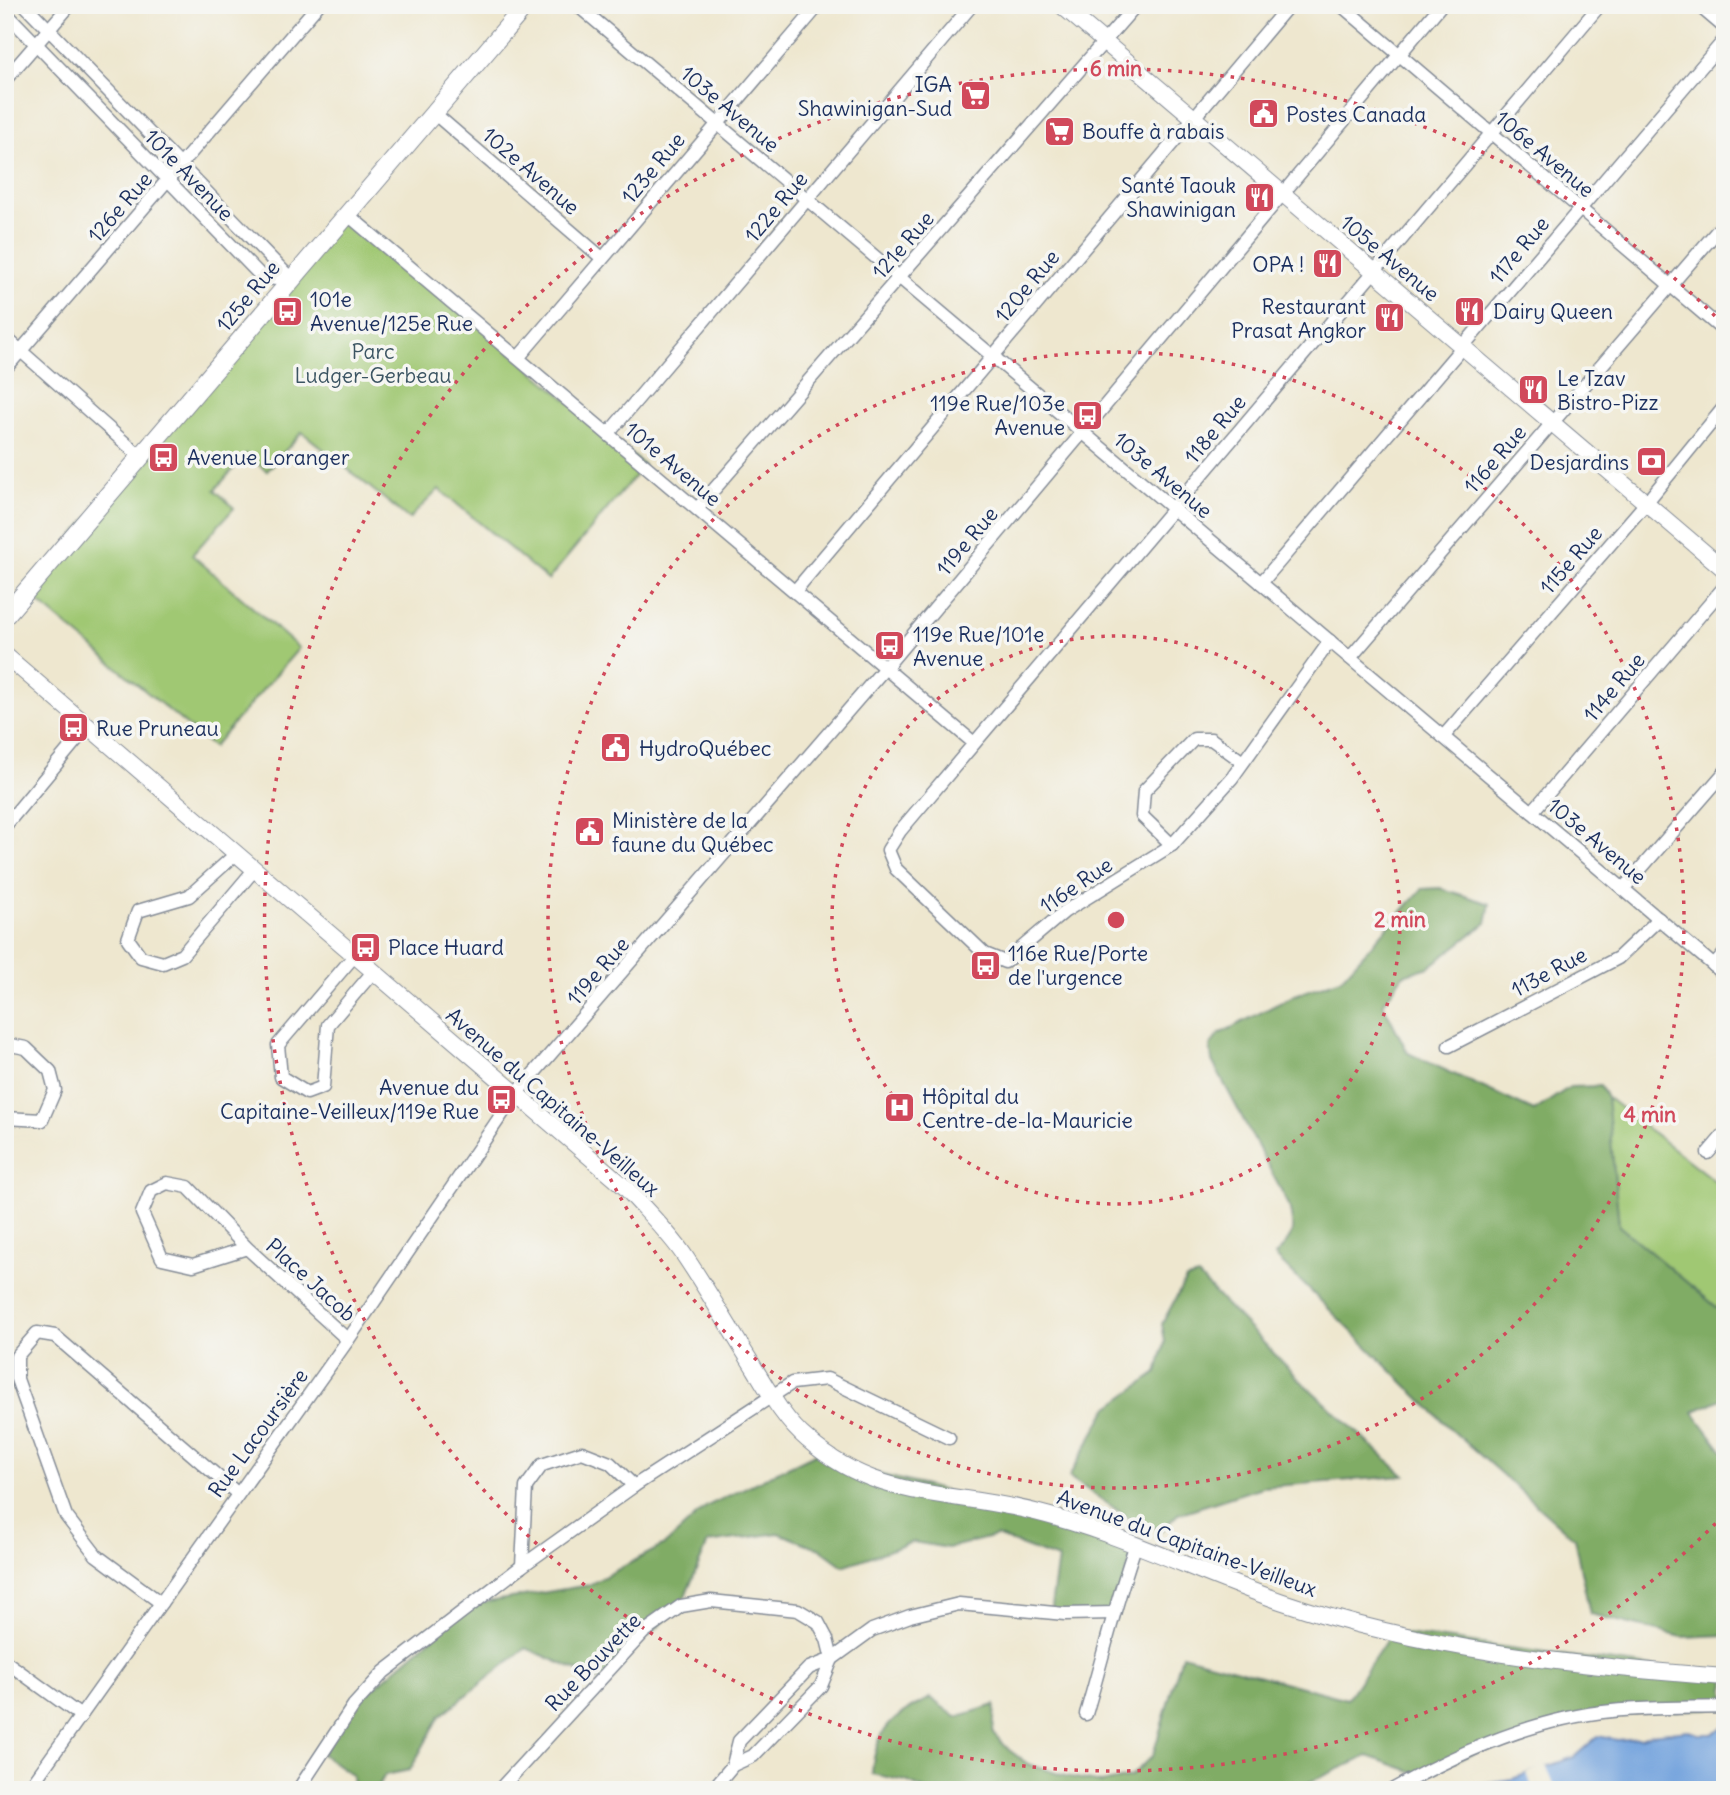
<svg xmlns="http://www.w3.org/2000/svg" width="1730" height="1795" viewBox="0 0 1730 1795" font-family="Delius,sans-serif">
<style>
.green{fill:#a0c873;stroke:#5e7c68;stroke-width:2}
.forest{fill:#80ac65;stroke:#4e6e62;stroke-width:2}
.water{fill:#73a3dd;stroke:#47699e;stroke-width:2}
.pier{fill:#eee7cf}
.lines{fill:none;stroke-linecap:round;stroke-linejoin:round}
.minor-casing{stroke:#848b96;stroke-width:15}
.tertiary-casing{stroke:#848b96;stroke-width:18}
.secondary-casing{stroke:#848b96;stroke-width:20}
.minor{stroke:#fff;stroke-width:12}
.tertiary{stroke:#fff;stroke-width:16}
.secondary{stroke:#fff;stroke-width:18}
.ring{fill:none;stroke:#d1495b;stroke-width:3.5;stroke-dasharray:3.5 7}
.labels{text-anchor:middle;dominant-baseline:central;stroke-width:7;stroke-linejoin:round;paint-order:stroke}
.poi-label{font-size:21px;fill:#1b2f5e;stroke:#f6f6f2;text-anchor:start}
.street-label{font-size:21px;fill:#1b2f5e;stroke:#f6f6f2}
.park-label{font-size:21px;fill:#3c5563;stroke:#f6f6f2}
.centre{fill:#d1495b;stroke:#f6f6f2;stroke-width:3.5}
.ring-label{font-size:21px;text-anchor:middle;font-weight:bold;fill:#d1495b;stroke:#f6f6f2;stroke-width:7;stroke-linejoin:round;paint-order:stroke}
</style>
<rect width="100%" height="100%" fill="#f6f6f2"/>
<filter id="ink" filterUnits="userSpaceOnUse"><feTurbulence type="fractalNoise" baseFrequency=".0143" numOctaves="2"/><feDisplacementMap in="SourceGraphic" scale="14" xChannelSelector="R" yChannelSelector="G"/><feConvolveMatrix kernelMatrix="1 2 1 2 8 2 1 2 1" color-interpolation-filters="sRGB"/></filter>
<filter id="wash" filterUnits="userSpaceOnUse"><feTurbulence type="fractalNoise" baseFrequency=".00686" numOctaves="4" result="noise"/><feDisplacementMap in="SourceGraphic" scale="28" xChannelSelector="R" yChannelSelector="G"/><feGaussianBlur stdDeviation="1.57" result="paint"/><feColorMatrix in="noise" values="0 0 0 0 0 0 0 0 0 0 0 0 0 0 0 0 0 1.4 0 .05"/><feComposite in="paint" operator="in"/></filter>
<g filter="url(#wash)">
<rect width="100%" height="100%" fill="#eee7cf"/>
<g class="green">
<polygon points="347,214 644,465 548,580 439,489 409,519 302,432 267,471 246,454 215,490 234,508 192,555 299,648 213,747 26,592"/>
<polygon points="1607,1097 1725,1189 1725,1308 1720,1310 1619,1226"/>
</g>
<g class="forest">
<path d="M1440,888L1490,904L1486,923L1429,967L1403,975L1383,1004L1408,1053L1534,1111L1570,1087L1600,1086L1607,1097L1619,1226L1720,1310L1725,1308V1397L1693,1412L1725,1454V1635L1682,1637L1590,1614L1574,1538L1454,1432L1275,1256C1294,1235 1295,1234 1289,1205L1212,1061L1210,1046L1219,1034L1295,995L1341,979L1422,889Z"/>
<polygon points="1198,1276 1301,1381 1405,1476 1262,1487 1178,1514 1162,1530 1133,1521 1069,1477 1108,1408 1157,1373 1165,1342 1162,1324 1186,1279"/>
<polygon points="821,1451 842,1465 997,1504 1136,1544 1114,1613 1050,1613 1058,1559 996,1536 948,1548 913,1542 843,1566 820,1549 779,1533 708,1543 681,1606 599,1680 526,1648 440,1716 410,1770 385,1775 376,1790 353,1790 352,1775 322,1754 354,1705 470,1605 589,1585 666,1544 707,1506"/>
<path d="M1392,1632L1725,1677V1707L1568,1718L1419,1774L1368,1756L1292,1790H926L906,1781L872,1774C875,1728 893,1717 930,1698L956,1717L995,1705L993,1733L1009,1750L1028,1764L1065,1776L1102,1783L1130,1777L1153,1755L1182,1655L1347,1699Z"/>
</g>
<polygon class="water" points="1722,1727 1725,1727 1725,1790 1441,1790 1512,1779 1574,1757 1598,1736 1617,1740 1641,1738 1651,1734 1688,1730 1698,1734 1713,1734"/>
<polygon class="pier" points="1546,1765 1556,1790 1517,1790 1532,1787 1527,1773"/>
</g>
<g filter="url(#ink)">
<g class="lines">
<defs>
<g id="minor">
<polyline points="25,5 292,280"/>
<polyline points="577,5 1725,975"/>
<polyline points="1341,5 1725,332"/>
<polyline points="1698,5 1725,28"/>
<polyline points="5,12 263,278 292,280"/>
<polyline points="5,80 70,5"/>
<polyline points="434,113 602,258"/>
<polyline points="347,214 974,743"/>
<polyline points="5,337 141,457"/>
<polyline points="518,358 819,5"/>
<polyline points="5,369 318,5"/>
<polyline points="608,434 972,5"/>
<polyline points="697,509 1136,5"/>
<polyline points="1261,583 1725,39"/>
<polyline points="795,591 1289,5"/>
<polyline points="1330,641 1232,778 1172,845 1064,912 1005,962 985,954 896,869 888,850 900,831 1600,5"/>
<polyline points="1350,658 1725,222"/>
<polyline points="1443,737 1646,503 1725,406"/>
<polyline points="1532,812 1725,586"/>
<polyline points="5,826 88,726"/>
<polyline points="1172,845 1142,816 1144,791 1194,739 1211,739 1243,762"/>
<polyline points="236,854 189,896 138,911 128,939 141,957 163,963 182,955 254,870"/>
<polyline points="1623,889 1725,772"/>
<polyline points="354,956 278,1045 281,1077 307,1093 323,1087 328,1025 373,972"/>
<polyline points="1714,966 1725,953"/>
<polyline points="5,1044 26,1048 50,1071 55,1090 42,1120 5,1118"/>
<polyline points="1449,1046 1618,958 1659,919"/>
<polyline points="1708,1153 1725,1133"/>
<polyline points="247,1248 193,1265 162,1258 142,1213 151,1191 167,1183 188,1187 247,1248 348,1340"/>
<polyline points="522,1566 526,1487 542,1465 582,1452 610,1463 634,1486"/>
<polyline points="161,1603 96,1555 66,1516 17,1379 17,1356 37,1333 55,1336 238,1494"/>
<polyline points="5,1661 81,1716"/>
<path d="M1086,1714C1103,1657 1116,1600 1136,1544"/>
<polyline points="733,1765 739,1741 809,1668 832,1659 872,1630 910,1616 959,1604 1065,1614 1114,1613"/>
<polyline points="28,1790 348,1340 515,1095 885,668 1441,5"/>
<polyline points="298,1790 354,1705 384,1672 522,1566 634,1486 792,1383 827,1379 949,1438"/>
<polyline points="499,1790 644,1632 681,1606 711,1601 798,1610 818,1622 827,1639 832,1659"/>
<polyline points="712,1790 733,1765 753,1756 821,1686 832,1659"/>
<path d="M1392,1790C1459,1752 1535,1718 1612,1711C1649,1707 1688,1708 1725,1707"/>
</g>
<g id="tertiary">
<polyline points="1061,5 1725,570"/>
<path d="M5,655L626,1188C645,1210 668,1231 684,1255C709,1292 731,1331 755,1369C770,1394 785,1421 808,1440C879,1502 951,1490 1035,1512C1120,1533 1198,1573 1280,1601C1423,1650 1575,1666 1725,1677"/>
</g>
<polyline id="secondary" points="5,616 526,5"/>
</defs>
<use href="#minor" class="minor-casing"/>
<use href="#tertiary" class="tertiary-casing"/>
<use href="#secondary" class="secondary-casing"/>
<use href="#minor" class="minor"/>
<use href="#tertiary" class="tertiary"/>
<use href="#secondary" class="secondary"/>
</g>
</g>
<g class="ring">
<circle cx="1116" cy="920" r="284"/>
<circle cx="1116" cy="920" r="568"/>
<path d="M1723 1516A851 851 0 1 1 1723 324"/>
</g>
<defs>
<symbol id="supermarket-square" viewBox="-11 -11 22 22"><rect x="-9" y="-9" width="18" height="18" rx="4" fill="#d1495b" stroke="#f6f6f2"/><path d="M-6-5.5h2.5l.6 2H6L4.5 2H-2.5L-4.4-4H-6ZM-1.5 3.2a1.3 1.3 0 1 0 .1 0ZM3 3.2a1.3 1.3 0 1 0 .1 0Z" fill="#fff"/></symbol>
<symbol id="civic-square" viewBox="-11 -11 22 22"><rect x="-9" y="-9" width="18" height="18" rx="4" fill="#d1495b" stroke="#f6f6f2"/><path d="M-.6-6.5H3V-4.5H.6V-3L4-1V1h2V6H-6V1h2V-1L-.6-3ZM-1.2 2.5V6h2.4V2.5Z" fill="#fff"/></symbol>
<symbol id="restaurant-square" viewBox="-11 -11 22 22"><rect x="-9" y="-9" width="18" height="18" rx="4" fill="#d1495b" stroke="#f6f6f2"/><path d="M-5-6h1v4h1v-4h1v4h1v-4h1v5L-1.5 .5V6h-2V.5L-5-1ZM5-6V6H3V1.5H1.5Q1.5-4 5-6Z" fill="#fff"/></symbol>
<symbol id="bus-square" viewBox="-11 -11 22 22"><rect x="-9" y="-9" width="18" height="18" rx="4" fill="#d1495b" stroke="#f6f6f2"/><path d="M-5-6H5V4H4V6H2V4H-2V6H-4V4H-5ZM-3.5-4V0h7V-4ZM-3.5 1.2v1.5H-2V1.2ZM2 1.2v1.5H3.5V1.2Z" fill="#fff"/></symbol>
<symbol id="bank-square" viewBox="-11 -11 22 22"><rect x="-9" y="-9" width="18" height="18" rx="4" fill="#d1495b" stroke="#f6f6f2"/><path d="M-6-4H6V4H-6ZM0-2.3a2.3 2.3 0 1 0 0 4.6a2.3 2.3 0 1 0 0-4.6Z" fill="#fff"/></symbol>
<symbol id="hospital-square" viewBox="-11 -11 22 22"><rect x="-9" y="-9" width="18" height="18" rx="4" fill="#d1495b" stroke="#f6f6f2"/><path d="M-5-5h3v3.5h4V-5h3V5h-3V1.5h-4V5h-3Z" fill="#fff"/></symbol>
</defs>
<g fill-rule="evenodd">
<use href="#supermarket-square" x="958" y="78" width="35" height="35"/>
<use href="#civic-square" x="1246" y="96" width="35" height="35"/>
<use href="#supermarket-square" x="1042" y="114" width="35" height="35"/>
<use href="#restaurant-square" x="1242" y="180" width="35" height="35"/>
<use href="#restaurant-square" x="1310" y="246" width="35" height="35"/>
<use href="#bus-square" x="270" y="294" width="35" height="35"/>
<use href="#restaurant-square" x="1452" y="294" width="35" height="35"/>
<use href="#restaurant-square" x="1372" y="300" width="35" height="35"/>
<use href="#restaurant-square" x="1516" y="372" width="35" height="35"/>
<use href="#bus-square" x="1070" y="398" width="35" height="35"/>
<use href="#bus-square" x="146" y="440" width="35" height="35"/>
<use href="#bank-square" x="1634" y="444" width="35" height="35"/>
<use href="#bus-square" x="872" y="628" width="35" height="35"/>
<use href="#bus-square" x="56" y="710" width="35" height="35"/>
<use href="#civic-square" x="598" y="730" width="35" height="35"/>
<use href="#civic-square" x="572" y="814" width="35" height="35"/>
<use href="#bus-square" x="348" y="930" width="35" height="35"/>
<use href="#bus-square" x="968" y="948" width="35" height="35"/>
<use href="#bus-square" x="484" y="1082" width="35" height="35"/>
<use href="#hospital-square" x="882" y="1090" width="35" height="35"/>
</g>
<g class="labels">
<g class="poi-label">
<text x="952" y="84" text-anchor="end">IGA<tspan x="952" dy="24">Shawinigan-Sud</tspan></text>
<text x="1286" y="114">Postes Canada</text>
<text x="1082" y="131">Bouffe à rabais</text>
<text x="1236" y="185" text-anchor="end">Santé Taouk<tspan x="1236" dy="24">Shawinigan</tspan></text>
<text x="1304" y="264" text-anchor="end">OPA !</text>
<text x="310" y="299">101e<tspan x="310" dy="24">Avenue/125e Rue</tspan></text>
<text x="1366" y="306" text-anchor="end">Restaurant<tspan x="1366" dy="24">Prasat Angkor</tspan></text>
<text x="1493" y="311">Dairy Queen</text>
<text x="1557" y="378">Le Tzav<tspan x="1557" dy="24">Bistro-Pizz</tspan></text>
<text x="1065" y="403" text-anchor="end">119e Rue/103e<tspan x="1065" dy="24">Avenue</tspan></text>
<text x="187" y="457">Avenue Loranger</text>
<text x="1629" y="462" text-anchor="end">Desjardins</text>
<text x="913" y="634">119e Rue/101e<tspan x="913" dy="24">Avenue</tspan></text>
<text x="96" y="728">Rue Pruneau</text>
<text x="639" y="748">HydroQuébec</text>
<text x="612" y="820">Ministère de la<tspan x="612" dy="24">faune du Québec</tspan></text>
<text x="388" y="947">Place Huard</text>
<text x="1008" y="953">116e Rue/Porte<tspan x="1008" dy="24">de l'urgence</tspan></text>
<text x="479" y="1087" text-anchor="end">Avenue du<tspan x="479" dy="24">Capitaine-Veilleux/119e Rue</tspan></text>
<text x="922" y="1096">Hôpital du<tspan x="922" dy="24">Centre-de-la-Mauricie</tspan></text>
</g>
<g class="street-label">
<text transform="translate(730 109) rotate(40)">103e Avenue</text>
<text transform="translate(1545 154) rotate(40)">106e Avenue</text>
<text transform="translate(653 168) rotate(-50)">123e Rue</text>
<text transform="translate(531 171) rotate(41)">102e Avenue</text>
<text transform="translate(189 175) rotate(46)">101e Avenue</text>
<text transform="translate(120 207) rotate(-49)">126e Rue</text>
<text transform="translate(776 207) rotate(-50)">122e Rue</text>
<text transform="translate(903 245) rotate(-49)">121e Rue</text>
<text transform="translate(1519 250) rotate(-50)">117e Rue</text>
<text transform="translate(1390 258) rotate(40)">105e Avenue</text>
<text transform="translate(1027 286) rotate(-50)">120e Rue</text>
<text transform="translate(248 296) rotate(-50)">125e Rue</text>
<text transform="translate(1215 429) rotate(-50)">118e Rue</text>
<text transform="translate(1495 459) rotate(-49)">116e Rue</text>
<text transform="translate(673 464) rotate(40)">101e Avenue</text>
<text transform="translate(1163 475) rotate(40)">103e Avenue</text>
<text transform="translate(967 541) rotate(-50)">119e Rue</text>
<text transform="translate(1571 560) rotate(-49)">115e Rue</text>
<text transform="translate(1614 687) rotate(-50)">114e Rue</text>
<text transform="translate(1597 841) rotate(40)">103e Avenue</text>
<text transform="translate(1076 885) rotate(-34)">116e Rue</text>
<text transform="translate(598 971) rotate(-49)">119e Rue</text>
<text transform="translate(1549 972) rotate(-28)">113e Rue</text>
<text transform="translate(553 1102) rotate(41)">Avenue du Capitaine-Veilleux</text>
<text transform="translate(311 1280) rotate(42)">Place Jacob</text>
<text transform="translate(258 1433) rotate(-54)">Rue Lacoursière</text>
<text transform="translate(1187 1543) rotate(20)">Avenue du Capitaine-Veilleux</text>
<text transform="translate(593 1662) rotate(-46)">Rue Bouvette</text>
</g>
<g class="park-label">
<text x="373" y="351">Parc<tspan x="373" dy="24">Ludger-Gerbeau</tspan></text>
</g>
</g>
<circle cx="1116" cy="920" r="10" class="centre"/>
<g class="ring-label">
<text x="1116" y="76">6 min</text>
<text x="1400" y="927">2 min</text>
<text x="1650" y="1122">4 min</text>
</g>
<rect width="1730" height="1795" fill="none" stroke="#f6f6f2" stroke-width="28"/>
</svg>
